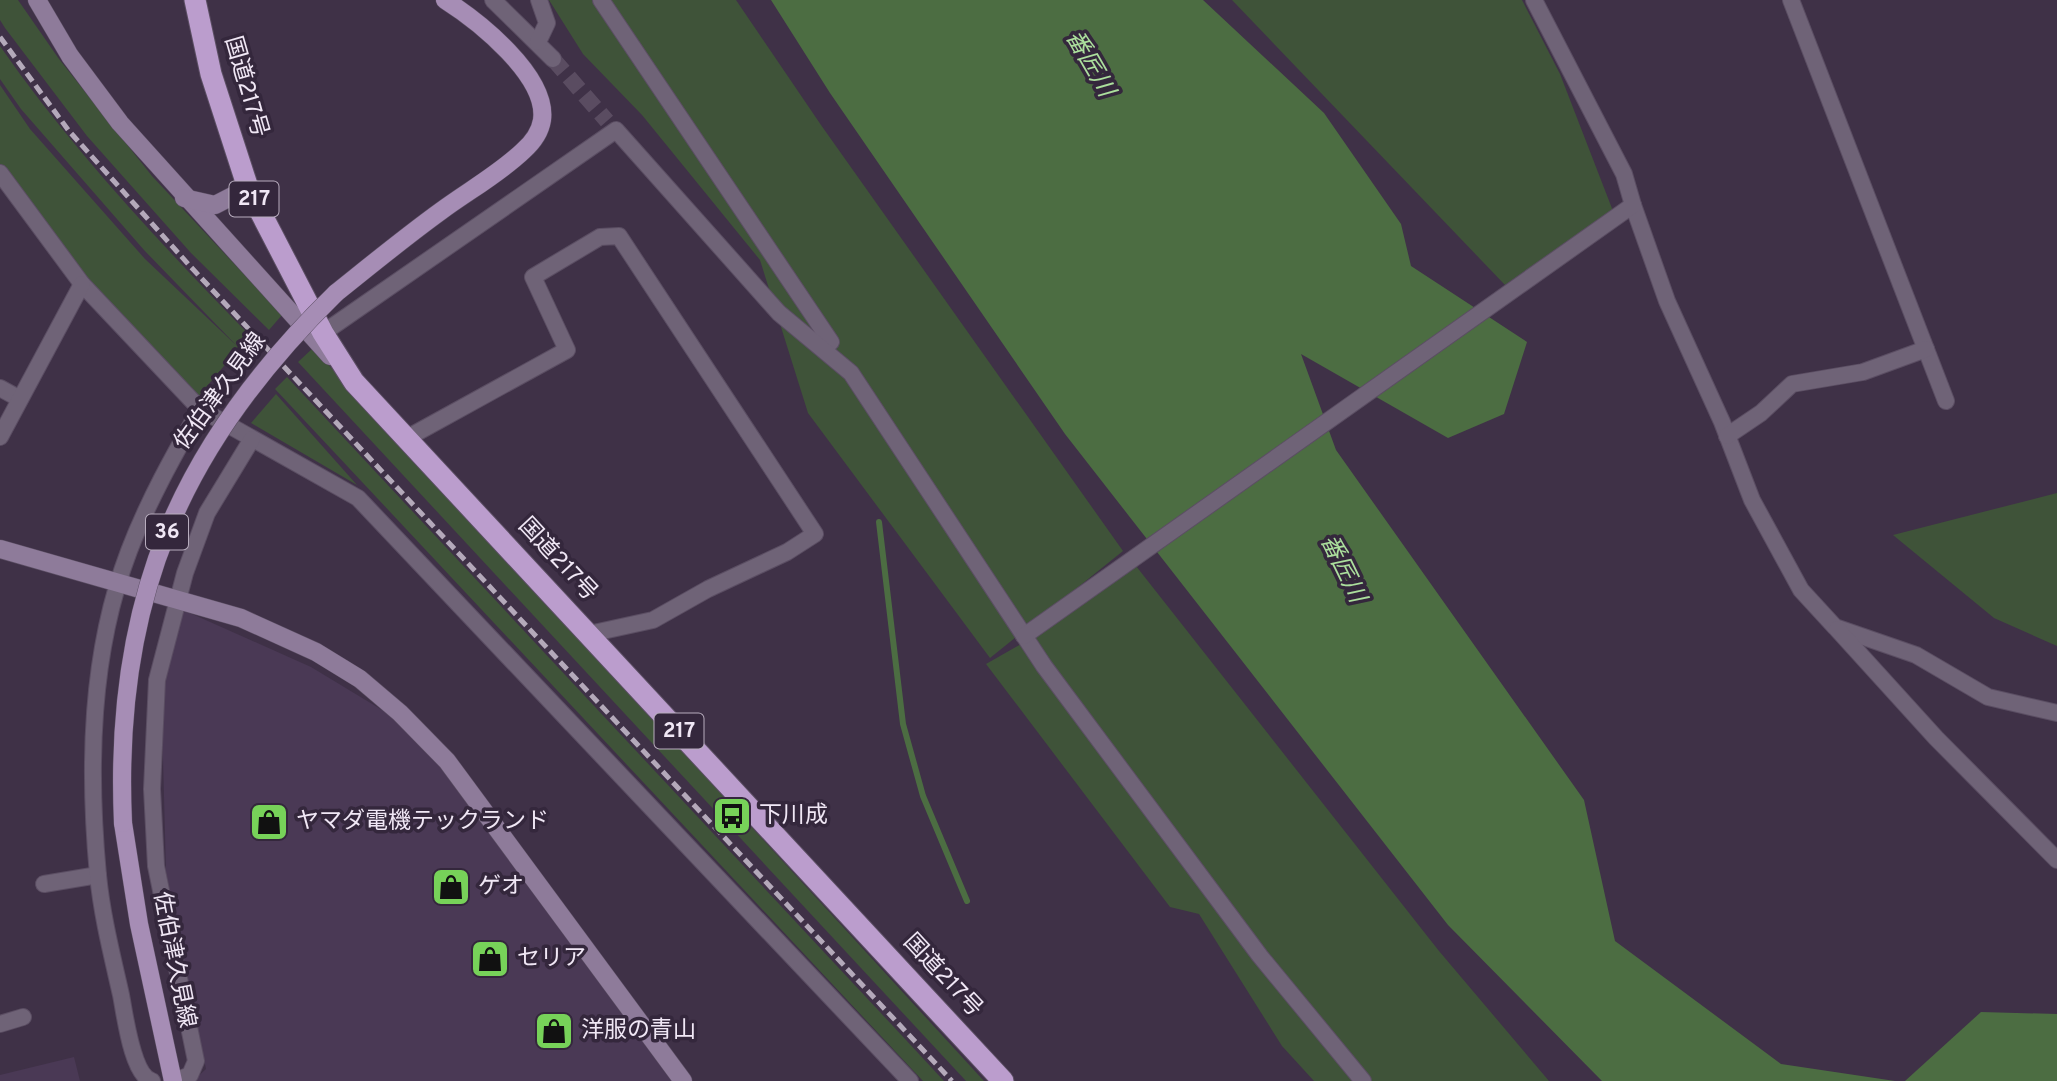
<svg xmlns="http://www.w3.org/2000/svg" width="2057" height="1081" viewBox="0 0 2057 1081" font-family="Overpass,'Noto Sans JP',sans-serif">
<style>
.built{fill:#4a3955}
.green{fill:#3f5339}
.water{fill:#4c6d42}
.lines{fill:none;stroke-linecap:round;stroke-linejoin:round}
.stream{stroke:#4c6d42;stroke-width:6}
.street-tunnel{stroke:#5a4c61;stroke-width:16;stroke-dasharray:16 8;stroke-linecap:butt}
.street-casing{stroke:#5b4e63;stroke-width:18}
.secondary-casing{stroke:#5b4e63;stroke-width:19}
.primary-casing{stroke:#5b4e63;stroke-width:19}
.highway-casing{stroke:#5b4e63;stroke-width:23}
.street{stroke:#6f6377;stroke-width:16}
.secondary{stroke:#8e7b9a;stroke-width:18}
.primary{stroke:#a68db5;stroke-width:18}
.highway{stroke:#bb9dcd;stroke-width:21}
.rail{stroke:#b4a9ba;stroke-width:5;stroke-dasharray:10 5;stroke-linecap:butt}
.primary-bridge-casing{stroke:#5b4e63;stroke-width:19;stroke-linecap:butt}
.primary-bridge{stroke:#a68db5;stroke-width:18}
.labels{text-anchor:middle;dominant-baseline:central;stroke-width:7;stroke-linejoin:round;paint-order:stroke}
.shield{fill:#34273c;stroke:#b8adbe;stroke-width:2}
.shield-label{font-size:21px;font-weight:bold;fill:#f0e7f5}
.street-label{font-size:23px;fill:#f0e7f5;stroke:#34273c}
.poi-label{font-size:23px;fill:#f0e7f5;stroke:#34273c;text-anchor:start}
.water-label{font-size:24px;font-style:italic;fill:#ace09d;stroke:#34273c}
</style>
<rect width="100%" height="100%" fill="#3f3147"/>
<g class="built">
<polygon points="181,609 311,667 387,713 443,768 673,1081 193,1081 206,1069 166,871 161,683"/>
<polygon points="74,1057 80,1081 0,1081 0,1075"/>
</g>
<g class="green">
<polygon points="0,0 18,0 59,59 152,176 282,315 269,330 191,253 87,136 5,28 0,20"/>
<polygon points="549,0 736,0 821,125 1123,551 990,658 808,413 760,260 642,115 583,54"/>
<polygon points="1232,0 1522,0 1560,74 1613,211 1505,285"/>
<path d="M0,46C75,154 165,248 256,342L246,355L239,348L197,398L85,278L0,164V85L30,129L145,259L238,347L144,250L21,109L0,79Z"/>
<polygon points="313,348 984,1081 966,1081 298,362"/>
<polygon points="287,377 893,1026 944,1081 923,1081 275,389"/>
<polygon points="276,394 357,485 251,423"/>
<polygon points="2057,493 2057,646 1994,618 1893,535"/>
<polygon points="1136,566 1439,951 1549,1081 1314,1081 1282,1046 1199,914 1170,907 986,664 1030,639"/>
</g>
<g class="water">
<polygon points="771,0 1203,0 1324,113 1401,224 1411,266 1527,342 1504,414 1448,438 1301,354 1336,450 1584,800 1615,941 1781,1064 1895,1081 1602,1081 1448,925 1065,434 830,93"/>
<polygon points="1981,1012 2057,1014 2057,1081 1905,1081"/>
</g>
<g class="lines">
<polyline class="stream" points="879,522 903,724 923,796 967,901"/>
<polyline class="street-tunnel" points="553,59 607,121"/>
<defs>
<g id="street">
<polyline points="493,0 553,59"/>
<polyline points="601,0 831,342"/>
<polyline points="1791,0 1946,401"/>
<polyline points="538,42 547,23 539,0"/>
<polyline points="0,173 82,284 200,409 358,498 910,1081"/>
<polyline points="1633,205 1667,301 1722,422 1752,500 1801,590 1835,627 1916,655 1988,697 2057,713"/>
<polyline points="323,333 616,130 779,313 851,373 1044,666 1260,956 1363,1081"/>
<polyline points="0,388 20,399"/>
<polyline points="1727,436 1761,413 1792,384 1863,372 1926,349"/>
<polyline points="0,437 82,284"/>
<polyline points="407,438 567,350 533,277 600,237 619,236 815,534 787,552 708,589 653,620 589,634"/>
<polyline points="1837,629 1936,738 2057,860"/>
<polyline points="1024,636 1633,205 1624,174 1534,0"/>
<polyline points="44,884 98,875"/>
<polyline points="0,1024 23,1017"/>
<path d="M152,1081C132,1075 125,1015 121,995C112,955 102,916 98,875C88,768 90,653 129,551C148,501 174,455 200,409"/>
<polyline points="175,1081 190,1075 196,1061 156,866 152,789 157,680 185,573 207,513 252,439"/>
</g>
<g id="secondary">
<polyline points="37,0 70,56 120,123 330,356"/>
<polyline points="184,198 215,205 248,188"/>
<polyline points="0,549 241,618 316,652 360,679 400,713 447,761 683,1081"/>
</g>
<g id="primary">
<path d="M336,293C371,265 405,237 441,211C468,191 499,174 523,151C532,143 540,133 542,120C548,76 478,21 445,0"/>
<polyline points="123,823 139,924 173,1081"/>
</g>
<polyline id="highway" points="195,0 211,74 248,188 323,333 354,382 1003,1081"/>
</defs>
<use href="#street" class="street-casing"/>
<use href="#secondary" class="secondary-casing"/>
<use href="#primary" class="primary-casing"/>
<use href="#highway" class="highway-casing"/>
<use href="#street" class="street"/>
<use href="#secondary" class="secondary"/>
<use href="#primary" class="primary"/>
<use href="#highway" class="highway"/>
<polyline class="rail" points="0,37 69,131 189,265 952,1081"/>
<defs>
<path id="primary-bridge" d="M123,823C113,602 179,446 336,293"/>
</defs>
<use href="#primary-bridge" class="primary-bridge-casing"/>
<use href="#primary-bridge" class="primary-bridge"/>
</g>
<defs>
<symbol id="bus-square" viewBox="-11 -11 22 22"><rect x="-9" y="-9" width="18" height="18" rx="4" fill="#77d259" stroke="#34273c"/><path d="M-5-6H5V4H4V6H2V4H-2V6H-4V4H-5ZM-3.5-4V0h7V-4ZM-3.5 1.2v1.5H-2V1.2ZM2 1.2v1.5H3.5V1.2Z" fill="#111"/></symbol>
<symbol id="shop-square" viewBox="-11 -11 22 22"><rect x="-9" y="-9" width="18" height="18" rx="4" fill="#77d259" stroke="#34273c"/><path d="M-5-2.5h2.3a2.7 3.5 0 0 1 5.4 0H5L5.5 6h-11ZM-1.5-2.5h3a1.5 2.3 0 0 0-3 0Z" fill="#111"/></symbol>
</defs>
<g fill-rule="evenodd">
<use href="#bus-square" x="710" y="794" width="44" height="44"/>
<use href="#shop-square" x="247" y="800" width="44" height="44"/>
<use href="#shop-square" x="429" y="865" width="44" height="44"/>
<use href="#shop-square" x="468" y="937" width="44" height="44"/>
<use href="#shop-square" x="532" y="1009" width="44" height="44"/>
</g>
<g class="labels">
<g class="shield">
<rect x="229.5" y="181.5" width="49" height="35" rx="5"/>
<rect x="146" y="514.5" width="42" height="35" rx="5"/>
<rect x="654.5" y="713.5" width="49" height="35" rx="5"/>
</g>
<g class="shield-label">
<text x="254" y="199">217</text>
<text x="167" y="532">36</text>
<text x="679" y="731">217</text>
</g>
<g class="street-label">
<text transform="translate(245 87) rotate(74)">国道217号</text>
<text transform="translate(221 392) rotate(-54)">佐伯津久見線</text>
<text transform="translate(557 560) rotate(47)">国道217号</text>
<text transform="translate(173 960) rotate(79)">佐伯津久見線</text>
<text transform="translate(942 976) rotate(47)">国道217号</text>
</g>
<g class="poi-label">
<text x="759" y="816">下川成</text>
<text x="296" y="822">ヤマダ電機テックランド</text>
<text x="478" y="887">ゲオ</text>
<text x="517" y="959">セリア</text>
<text x="581" y="1031">洋服の青山</text>
</g>
<g class="water-label">
<text transform="translate(1089 64) rotate(60)">番匠川</text>
<text transform="translate(1342 569) rotate(64)">番匠川</text>
</g>
</g>
</svg>
